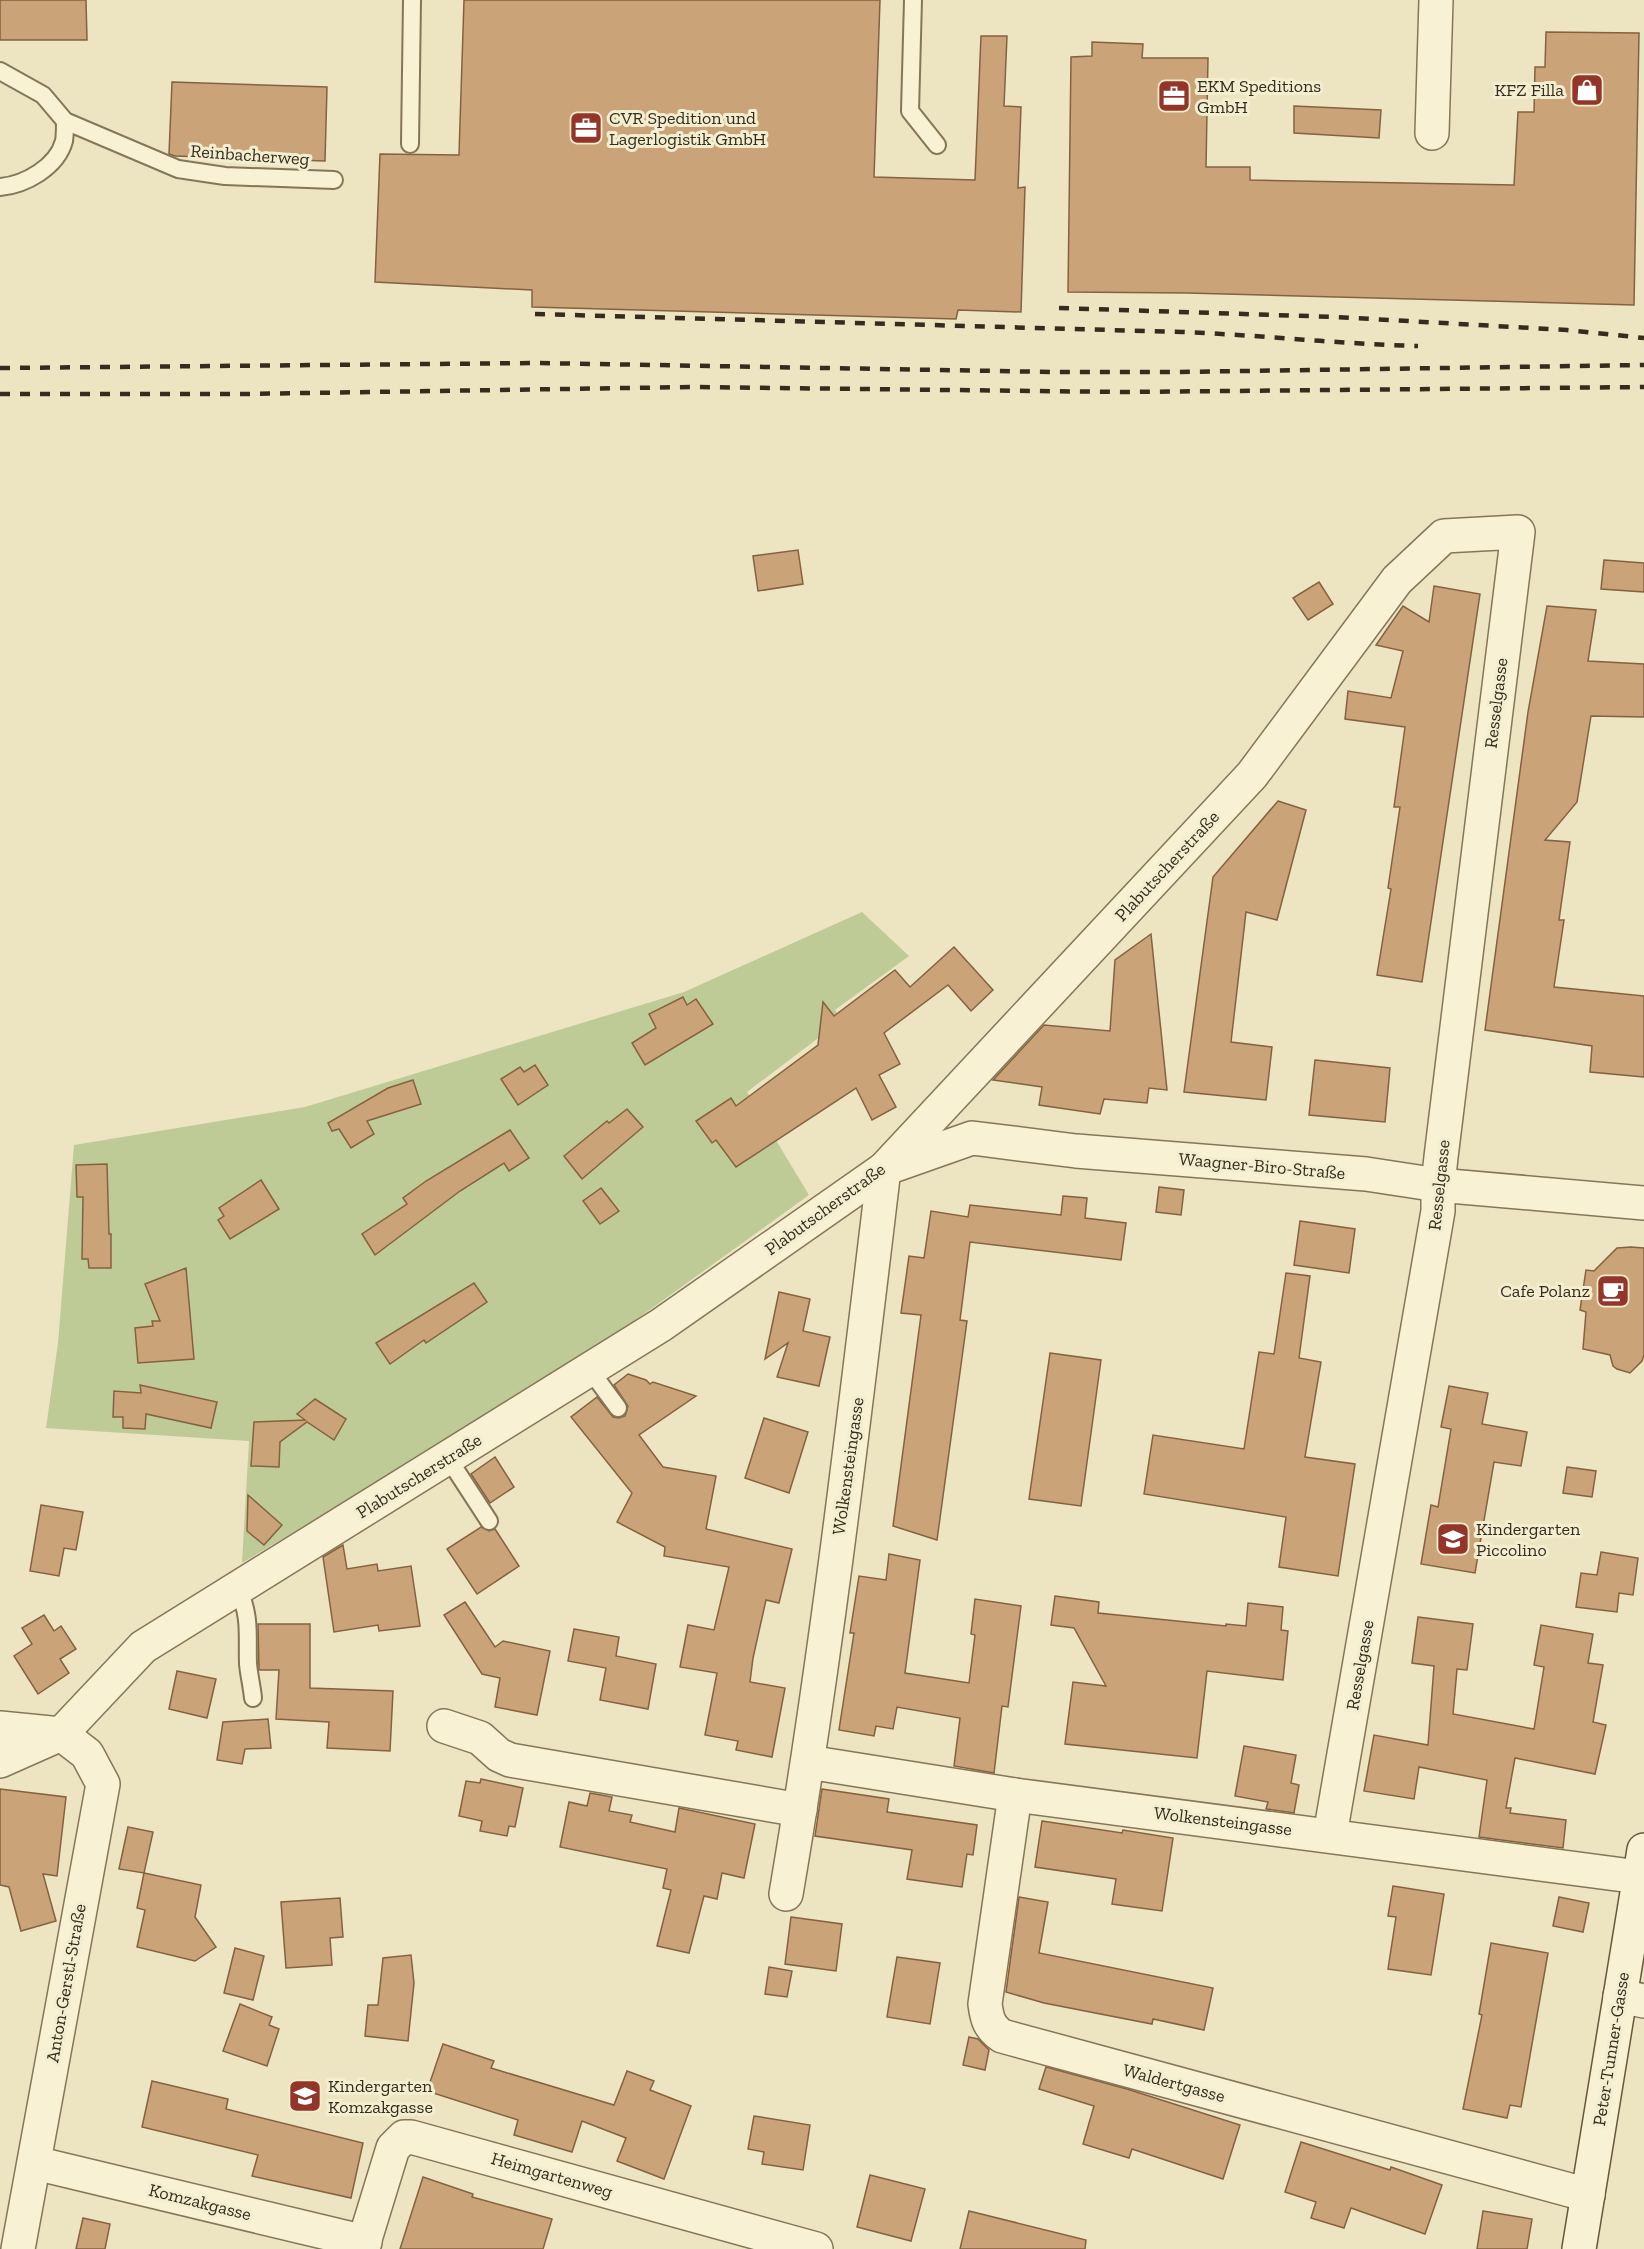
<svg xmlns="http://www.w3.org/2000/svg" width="1644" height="2249" viewBox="0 0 1644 2249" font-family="'Zilla Slab',serif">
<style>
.green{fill:#bfcb96}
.building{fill:#caa378;stroke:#85623f;stroke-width:1.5}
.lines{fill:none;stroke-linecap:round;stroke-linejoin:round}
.service-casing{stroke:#867659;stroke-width:20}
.minor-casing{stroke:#867659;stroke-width:36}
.tertiary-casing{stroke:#867659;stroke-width:36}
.secondary-casing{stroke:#68573c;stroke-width:36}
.service{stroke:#f8f1d4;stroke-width:16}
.minor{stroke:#f8f1d4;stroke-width:33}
.tertiary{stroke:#f8f1d4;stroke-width:33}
.secondary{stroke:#f8f1d4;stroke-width:33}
.rail{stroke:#362c1d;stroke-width:4.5;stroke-dasharray:10 10;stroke-linecap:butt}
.labels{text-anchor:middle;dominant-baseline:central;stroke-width:6;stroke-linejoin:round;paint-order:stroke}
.poi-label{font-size:18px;fill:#362c1d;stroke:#f4eed1;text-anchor:start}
.street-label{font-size:18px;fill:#362c1d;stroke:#f4eed1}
</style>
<rect width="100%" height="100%" fill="#ede4c1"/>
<polygon class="green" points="862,912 909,956 835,1010 842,1020 747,1092 809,1195 619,1332 465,1430 242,1563 249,1441 46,1428 58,1343 74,1145 305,1107 684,992"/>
<g class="building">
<polygon points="0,0 86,0 87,40 0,40"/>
<polygon points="464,0 880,0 874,177 975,180 981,36 1007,36 1004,106 1021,107 1018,188 1025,187 1021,312 958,310 956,319 532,307 532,290 375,282 380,154 459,155"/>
<polygon points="1546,32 1639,33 1634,305 1187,293 1068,292 1071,57 1092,56 1092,42 1143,44 1142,58 1208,58 1206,167 1250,167 1250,180 1514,185 1518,112 1534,112 1535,67 1545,67"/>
<polygon points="172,82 327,87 325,161 175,156 169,154"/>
<polygon points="1294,106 1381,110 1379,138 1294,133"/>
<polygon points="798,550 803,584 758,591 753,556"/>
<polygon points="1604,560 1644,563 1644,592 1601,589"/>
<polygon points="1319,582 1333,604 1308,620 1293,598"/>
<polygon points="1434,586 1480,594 1422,982 1377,975 1391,889 1388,888 1400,807 1394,807 1405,727 1345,719 1348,691 1391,698 1403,651 1376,645 1403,606 1429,622"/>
<polygon points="1547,606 1596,610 1588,661 1644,664 1644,717 1591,716 1577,802 1545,840 1570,842 1559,920 1564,920 1554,987 1644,996 1644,1077 1590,1072 1592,1046 1485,1030 1528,712"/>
<polygon points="1278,801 1306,810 1277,920 1246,912 1231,1042 1272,1047 1266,1100 1184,1092 1213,877"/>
<polygon points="1151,934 1167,1090 1149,1088 1147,1103 1104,1099 1100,1114 1039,1105 1042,1087 993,1080 1044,1025 1110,1031 1115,960"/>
<polygon points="954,947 993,990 971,1011 948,985 884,1033 900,1064 879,1075 896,1107 872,1120 856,1088 736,1167 716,1140 712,1143 696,1121 731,1098 736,1106 818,1045 823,1002 834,1016 895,970 910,987"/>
<polygon points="683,997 687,1005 696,999 713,1024 645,1065 632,1043 656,1028 649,1014"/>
<polygon points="1315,1060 1390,1068 1385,1122 1309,1115"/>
<polygon points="535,1065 548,1085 518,1105 501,1079 520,1067 524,1072"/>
<polygon points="413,1080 421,1104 367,1121 374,1134 351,1148 339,1129 332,1131 328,1123 388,1088"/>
<polygon points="627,1109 643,1127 582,1179 564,1156 607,1121 609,1123"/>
<polygon points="510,1130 529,1158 509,1171 504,1163 460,1191 375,1255 362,1234 407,1204 403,1198 426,1181"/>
<polygon points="107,1164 109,1234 111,1234 111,1268 89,1268 88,1259 82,1259 83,1197 77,1197 76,1165"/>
<polygon points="261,1180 279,1209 230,1239 218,1220 224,1216 219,1208"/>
<polygon points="1159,1187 1184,1190 1181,1215 1156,1212"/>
<polygon points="601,1188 619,1211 600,1224 583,1201"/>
<polygon points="1063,1196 1087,1198 1085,1218 1126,1223 1121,1260 970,1242 960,1320 967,1321 937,1540 893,1526 921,1315 901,1313 909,1256 924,1258 931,1211 968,1217 970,1205 1061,1215"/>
<polygon points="1300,1221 1355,1229 1349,1273 1294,1265"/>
<polygon points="1631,1247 1644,1248 1644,1355 1642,1361 1630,1373 1617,1369 1613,1366 1610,1355 1583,1349 1586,1312 1580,1310 1586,1270 1594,1271 1617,1248"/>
<polygon points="186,1268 194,1359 138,1363 135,1328 153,1326 152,1321 160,1321 145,1284"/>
<polygon points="1286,1273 1310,1276 1299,1358 1321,1362 1305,1457 1355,1464 1338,1576 1279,1567 1286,1517 1144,1494 1153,1435 1244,1449 1259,1352 1274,1354"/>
<polygon points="474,1283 487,1302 426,1343 424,1340 390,1364 376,1343"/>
<polygon points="779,1292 810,1299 803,1331 830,1337 819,1386 777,1377 788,1343 765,1359"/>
<polygon points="1050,1353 1101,1360 1081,1506 1029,1499"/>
<polygon points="628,1374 646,1380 650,1384 653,1382 696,1396 639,1435 663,1467 716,1476 706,1529 792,1549 779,1603 766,1600 753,1658 750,1682 785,1688 772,1757 736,1750 738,1741 705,1735 717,1673 680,1667 688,1625 714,1630 729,1567 664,1556 665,1547 617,1522 632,1493 571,1417 597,1397 613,1417 619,1418 625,1416 628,1406 614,1385"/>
<polygon points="140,1385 217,1402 211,1428 146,1414 145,1429 123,1428 123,1417 113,1417 114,1391 141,1393"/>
<polygon points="1449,1386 1488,1393 1482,1424 1527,1432 1521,1466 1494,1462 1475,1573 1421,1564 1431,1505 1438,1507 1451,1429 1441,1427"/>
<polygon points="315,1399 346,1419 334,1440 307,1422 280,1442 279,1467 251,1466 254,1422 305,1420 297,1414"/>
<polygon points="764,1418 808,1432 789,1493 745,1478"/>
<polygon points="495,1457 514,1487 490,1503 471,1474"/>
<polygon points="1567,1467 1596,1471 1592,1497 1563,1493"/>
<polygon points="248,1495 282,1525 264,1545 247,1531"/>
<polygon points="41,1505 83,1512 76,1550 64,1548 59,1576 30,1571"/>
<polygon points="481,1527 489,1531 495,1529 519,1566 477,1594 447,1549"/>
<polygon points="343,1545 347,1569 377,1564 378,1571 411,1566 420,1626 379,1631 378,1625 334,1632 323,1557"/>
<polygon points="1601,1552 1638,1558 1633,1595 1619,1593 1617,1612 1576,1607 1581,1573 1597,1575"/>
<polygon points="889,1554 920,1560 905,1673 969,1683 975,1635 971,1634 975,1599 1021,1606 1008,1707 1002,1706 994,1773 954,1766 960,1718 897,1707 893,1729 876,1726 874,1736 839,1730 854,1633 850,1633 859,1576 886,1580"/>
<polygon points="1055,1596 1099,1602 1098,1613 1226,1626 1226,1624 1246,1626 1248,1603 1283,1607 1281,1630 1288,1631 1283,1680 1207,1671 1197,1758 1065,1744 1073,1682 1106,1686 1074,1628 1051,1625"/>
<polygon points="465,1602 495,1647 503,1641 550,1651 537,1715 495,1707 500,1678 482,1674 444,1615"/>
<polygon points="44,1615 54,1631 61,1626 76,1649 60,1659 69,1673 38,1694 14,1656 32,1644 22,1628"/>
<polygon points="1418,1617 1473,1624 1467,1670 1457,1669 1453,1714 1534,1729 1544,1667 1534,1665 1541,1625 1593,1634 1588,1663 1603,1665 1593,1722 1606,1725 1595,1774 1515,1758 1506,1808 1511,1808 1510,1813 1566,1820 1563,1848 1479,1837 1487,1780 1419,1767 1414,1799 1364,1791 1374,1735 1428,1745 1434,1666 1412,1663"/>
<polygon points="258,1624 310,1624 310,1688 393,1691 390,1751 327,1748 329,1722 276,1719 279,1670 259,1670"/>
<polygon points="574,1629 619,1637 616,1656 656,1664 648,1709 600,1700 606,1668 568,1661"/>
<polygon points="177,1671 216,1679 207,1718 169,1709"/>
<polygon points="268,1719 271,1748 245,1749 242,1764 217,1760 223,1722"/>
<polygon points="1244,1746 1296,1755 1291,1783 1299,1785 1294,1813 1266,1809 1268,1802 1235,1796"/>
<polygon points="481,1779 523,1788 515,1827 509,1826 507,1836 480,1831 482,1821 459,1816 466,1781 480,1783"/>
<polygon points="0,1789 66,1797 57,1876 43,1874 56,1921 21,1931 9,1887 0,1885"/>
<polygon points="822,1789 889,1799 887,1812 977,1825 973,1855 967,1854 962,1887 907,1879 912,1850 815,1836"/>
<polygon points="590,1793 612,1797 609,1811 632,1815 630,1822 675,1832 679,1808 755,1824 744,1878 722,1873 717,1899 704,1896 689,1953 657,1946 671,1890 663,1888 667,1869 560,1847 569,1802 587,1806"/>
<polygon points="1042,1821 1122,1833 1123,1830 1173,1838 1162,1911 1112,1904 1116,1879 1035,1867"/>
<polygon points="128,1827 153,1832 144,1873 119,1869"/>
<polygon points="144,1873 201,1885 195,1917 216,1947 195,1961 137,1947 145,1910 137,1908"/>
<polygon points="1393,1886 1444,1894 1431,1975 1388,1969 1396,1917 1388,1916"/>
<polygon points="1019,1897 1048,1902 1039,1953 1213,1988 1204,2030 1153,2019 1152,2024 1044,2003 1006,1992"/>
<polygon points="1559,1897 1589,1903 1583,1932 1553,1926"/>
<polygon points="340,1898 343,1937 330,1938 332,1965 286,1968 281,1902"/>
<polygon points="791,1917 842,1924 836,1971 785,1964"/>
<polygon points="1491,1943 1548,1953 1521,2107 1510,2105 1507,2118 1463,2109 1482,2015 1479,2014"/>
<polygon points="235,1948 264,1956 253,2000 224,1993"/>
<polygon points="411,1955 414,1983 408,2041 365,2036 368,2005 378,2005 383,1958"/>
<polygon points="897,1957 940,1963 930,2024 887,2017"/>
<polygon points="769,1967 792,1971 787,1997 765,1994"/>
<polygon points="240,2004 272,2017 269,2025 279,2029 267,2066 223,2051"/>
<polygon points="969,2037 978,2039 989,2050 985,2070 963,2065"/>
<polygon points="443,2044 494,2061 491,2068 614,2105 627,2071 654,2081 650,2090 691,2106 664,2179 617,2161 626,2138 582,2121 572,2152 514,2135 518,2120 427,2091"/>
<polygon points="1046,2067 1127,2089 1240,2125 1223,2179 1132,2149 1129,2158 1083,2144 1094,2106 1039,2089"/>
<polygon points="152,2081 228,2099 226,2109 363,2143 351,2198 252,2176 258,2155 142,2127"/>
<polygon points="754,2116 810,2125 803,2170 762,2164 764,2152 748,2149"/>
<polygon points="1301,2142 1390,2170 1391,2167 1442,2185 1425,2234 1351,2208 1344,2228 1311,2218 1316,2202 1285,2192"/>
<polygon points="870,2175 925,2189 911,2241 857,2227"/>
<polygon points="423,2177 473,2194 472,2197 552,2219 543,2249 400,2249"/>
<polygon points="969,2211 1086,2240 1085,2249 960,2249"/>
<polygon points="1483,2211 1532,2219 1527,2249 1477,2249"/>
<polygon points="83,2218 110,2224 105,2249 76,2249"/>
</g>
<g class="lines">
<defs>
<g id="service">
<polyline points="913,0 910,111 937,145"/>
<polyline points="0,71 43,95 65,121 178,169 225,176 334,180"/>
<polyline points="410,144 412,0"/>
<path d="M0,187C25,185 57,167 64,141C65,135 65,127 65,121"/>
<polyline points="590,1370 618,1408"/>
<polyline points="448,1458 489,1521"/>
<path d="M238,1588C251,1618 247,1633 248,1664C249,1675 252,1687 253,1698"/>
</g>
<g id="minor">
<polyline points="1432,133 1436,0"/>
<polyline points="444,1726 480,1738 499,1755 510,1760 800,1810"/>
<polyline points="0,1761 61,1734 143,1647 661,1325 884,1169 1252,775 1397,580 1444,536 1518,532 1441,1157 1438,1185 1438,1211 1330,1835"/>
<polyline points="808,1762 1015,1795 1639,1877"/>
<path d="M1015,1795L985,2004C987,2019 989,2027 1002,2036L1588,2195"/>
<path d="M786,1894C827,1653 855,1411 884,1169L972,1138L1076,1151L1366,1174L1438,1185L1644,1203"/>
<polyline points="1620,1996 1644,2001"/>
<polyline points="35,2163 365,2242"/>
<polyline points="362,2249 393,2148 404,2137 411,2137 816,2249"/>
</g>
<polyline id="tertiary" points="0,1728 61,1734 87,1754 103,1784 18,2249"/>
<polyline id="secondary" points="1579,2249 1644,1850"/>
</defs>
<use href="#service" class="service-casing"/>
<use href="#minor" class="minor-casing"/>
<use href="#tertiary" class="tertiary-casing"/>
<use href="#secondary" class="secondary-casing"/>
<use href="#service" class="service"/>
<use href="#minor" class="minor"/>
<use href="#tertiary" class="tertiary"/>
<use href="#secondary" class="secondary"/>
<g class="rail">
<polyline points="1059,308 1336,317 1567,330 1644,338"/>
<path d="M535,314L1182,332C1261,335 1339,344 1418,346"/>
<polyline points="0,368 538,363 1055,372 1176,372 1644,365"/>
<polyline points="0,394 244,394 690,387 1124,392 1644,387"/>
</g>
</g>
<defs>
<symbol id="shop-square" viewBox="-11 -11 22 22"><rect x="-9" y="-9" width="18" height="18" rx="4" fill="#94352a" stroke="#f4eed1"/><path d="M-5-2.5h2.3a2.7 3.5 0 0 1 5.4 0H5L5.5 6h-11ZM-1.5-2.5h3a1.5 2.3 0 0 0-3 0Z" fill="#fff"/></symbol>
<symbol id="office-square" viewBox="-11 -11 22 22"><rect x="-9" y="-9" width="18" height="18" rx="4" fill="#94352a" stroke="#f4eed1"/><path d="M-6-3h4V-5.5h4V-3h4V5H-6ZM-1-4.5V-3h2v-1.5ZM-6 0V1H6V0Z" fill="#fff"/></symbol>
<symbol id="cafe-square" viewBox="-11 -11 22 22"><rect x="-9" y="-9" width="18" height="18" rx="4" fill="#94352a" stroke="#f4eed1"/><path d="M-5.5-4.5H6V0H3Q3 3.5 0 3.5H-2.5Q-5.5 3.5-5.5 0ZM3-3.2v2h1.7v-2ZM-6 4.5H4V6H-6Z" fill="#fff"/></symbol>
<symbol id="school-square" viewBox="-11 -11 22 22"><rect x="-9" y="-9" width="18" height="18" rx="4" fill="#94352a" stroke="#f4eed1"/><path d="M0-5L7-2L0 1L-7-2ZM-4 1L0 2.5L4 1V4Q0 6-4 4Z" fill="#fff"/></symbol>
</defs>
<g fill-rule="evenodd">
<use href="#shop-square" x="1568" y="71" width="38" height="38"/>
<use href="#office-square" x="1155" y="77" width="38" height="38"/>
<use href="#office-square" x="567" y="109" width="38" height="38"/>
<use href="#cafe-square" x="1594" y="1272" width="38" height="38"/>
<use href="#school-square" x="1434" y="1520" width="38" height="38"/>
<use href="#school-square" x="286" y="2077" width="38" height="38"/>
</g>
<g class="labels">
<g class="poi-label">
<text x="1197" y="86">EKM Speditions<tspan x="1197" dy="21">GmbH</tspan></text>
<text x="1564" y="90" text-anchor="end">KFZ Filla</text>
<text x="609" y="118">CVR Spedition und<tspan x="609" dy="21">Lagerlogistik GmbH</tspan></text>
<text x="1590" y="1291" text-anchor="end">Cafe Polanz</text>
<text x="1476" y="1529">Kindergarten<tspan x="1476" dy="21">Piccolino</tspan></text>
<text x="328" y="2086">Kindergarten<tspan x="328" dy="21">Komzakgasse</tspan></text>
</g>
<g class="street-label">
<text transform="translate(250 155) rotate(4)">Reinbacherweg</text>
<text transform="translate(1496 703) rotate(-83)">Resselgasse</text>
<text transform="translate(1167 866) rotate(-47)">Plabutscherstraße</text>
<text transform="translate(1262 1166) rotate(5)">Waagner-Biro-Straße</text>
<text transform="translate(1439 1185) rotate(-84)">Resselgasse</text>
<text transform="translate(825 1209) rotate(-36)">Plabutscherstraße</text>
<text transform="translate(848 1466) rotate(-82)">Wolkensteingasse</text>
<text transform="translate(419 1476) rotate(-32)">Plabutscherstraße</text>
<text transform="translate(1360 1665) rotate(-80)">Resselgasse</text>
<text transform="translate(1223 1821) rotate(7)">Wolkensteingasse</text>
<text transform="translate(66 1983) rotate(-80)">Anton-Gerstl-Straße</text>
<text transform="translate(1611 2049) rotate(-81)">Peter-Tunner-Gasse</text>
<text transform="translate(1174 2083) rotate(15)">Waldertgasse</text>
<text transform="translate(552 2175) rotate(16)">Heimgartenweg</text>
<text transform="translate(200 2202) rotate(14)">Komzakgasse</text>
</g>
</g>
</svg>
